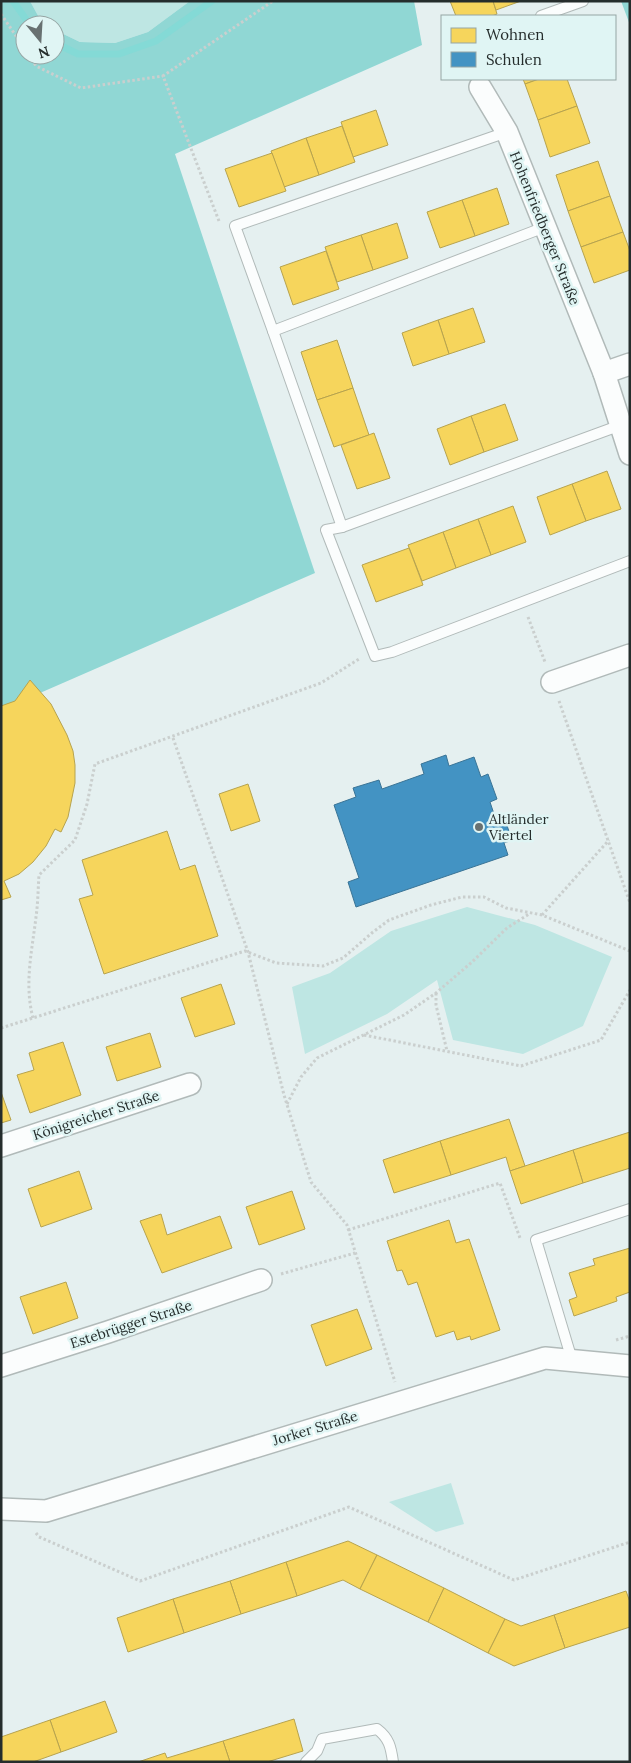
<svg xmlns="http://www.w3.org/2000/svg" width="631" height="1763" viewBox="0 0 631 1763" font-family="Lora,serif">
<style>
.green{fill:#bee6e3}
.forest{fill:#90d7d4}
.homes{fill:#f6d55c;stroke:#b7a34e}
.schools{fill:#4393c3;stroke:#3a7496}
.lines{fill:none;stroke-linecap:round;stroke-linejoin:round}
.stream{stroke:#84dad6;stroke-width:7}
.lane-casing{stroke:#b1bab9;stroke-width:12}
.street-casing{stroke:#b1bab9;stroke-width:24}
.path{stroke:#cacfce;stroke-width:3;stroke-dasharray:2.5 2.5;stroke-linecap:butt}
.lane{stroke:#fbfdfd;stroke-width:10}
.street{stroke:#fbfdfd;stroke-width:21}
.poi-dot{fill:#687171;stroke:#e0f5f4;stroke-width:2}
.labels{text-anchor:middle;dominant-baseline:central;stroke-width:5;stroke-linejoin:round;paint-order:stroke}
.street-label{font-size:14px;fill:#252d2c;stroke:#e0f5f4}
.poi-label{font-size:14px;fill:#252d2c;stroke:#e0f5f4;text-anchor:start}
</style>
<rect width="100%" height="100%" fill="#e5f0f0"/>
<g class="green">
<polygon points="30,1 190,1 148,32 115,43 80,42 55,30 55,25 46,25 42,23"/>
<polygon points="467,907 535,925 612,957 583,1026 523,1054 453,1040 437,980 387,1014 305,1054 292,987 330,973 391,931"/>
<polygon points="451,1483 464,1524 436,1532 389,1502"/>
</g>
<g class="forest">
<polygon points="1,1 30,1 42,23 46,25 25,25 25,55 55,55 55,30 80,42 115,43 148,32 190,1 414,1 422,45 175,154 315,573 1,710"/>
<polygon points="621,1 630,1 630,25"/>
</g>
<g class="homes">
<polygon points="450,1 493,1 497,14 492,16 456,16"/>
<polygon points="493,1 521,1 496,10"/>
<polygon points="523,79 539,79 525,84"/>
<polygon points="539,79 567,79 577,106 538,120 525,84"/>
<polygon points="577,106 590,143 550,157 538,120"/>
<polygon points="376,110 388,145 353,157 341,122"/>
<polygon points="342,126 355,162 319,175 306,138"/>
<polygon points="306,138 319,175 284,187 271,151"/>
<polygon points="272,153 286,191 239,207 225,169"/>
<polygon points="598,161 610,196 568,211 556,175"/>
<polygon points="497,188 509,224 475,236 462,200"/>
<polygon points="610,196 623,232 581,247 568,211"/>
<polygon points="462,200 475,236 440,248 427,212"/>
<polygon points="397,223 408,258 373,270 361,235"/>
<polygon points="623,232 630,251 630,270 594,283 581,247"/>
<polygon points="361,235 373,270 337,282 325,247"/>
<polygon points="326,251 339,289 293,305 280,267"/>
<polygon points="473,308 485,342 449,354 438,320"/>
<polygon points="438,320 449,354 413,366 402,333"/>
<polygon points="337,340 353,388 317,400 301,352"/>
<polygon points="353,388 369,435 334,447 317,400"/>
<polygon points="505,404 518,440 484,452 471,416"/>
<polygon points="471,416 484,452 450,465 437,429"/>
<polygon points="374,433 390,478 357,489 341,445"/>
<polygon points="607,471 621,509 586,521 572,484"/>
<polygon points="572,484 586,521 550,535 537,497"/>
<polygon points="513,506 526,542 491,555 478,519"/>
<polygon points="478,519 491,555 456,568 443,532"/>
<polygon points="443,532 456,568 422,581 408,545"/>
<polygon points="409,548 423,585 376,602 362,565"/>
<polygon points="30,680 51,704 67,735 73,751 75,765 75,783 68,817 61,832 55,829 46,846 33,862 19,874 4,881 11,897 1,900 1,706 15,701"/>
<polygon points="248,784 260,821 231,831 219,794"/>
<polygon points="167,831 180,870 195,865 218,936 104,974 79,899 93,895 82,860"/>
<polygon points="221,984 235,1024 195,1037 181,998"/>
<polygon points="150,1033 161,1067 117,1081 106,1047"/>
<polygon points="63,1042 81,1095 30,1113 17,1075 34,1070 29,1053"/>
<polygon points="1,1092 11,1120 1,1123"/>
<polygon points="509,1119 525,1166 510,1171 506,1157 451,1175 440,1141"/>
<polygon points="630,1132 630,1168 583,1183 573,1150"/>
<polygon points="440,1141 451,1175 394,1193 383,1160"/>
<polygon points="573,1150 583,1183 521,1204 510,1171"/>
<polygon points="79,1171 92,1209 41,1227 28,1189"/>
<polygon points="292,1191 305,1229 259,1245 246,1207"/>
<polygon points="161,1214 167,1235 220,1216 232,1248 162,1273 140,1221"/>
<polygon points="449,1220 456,1243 469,1239 500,1330 471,1340 470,1336 457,1340 454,1331 436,1337 417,1282 408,1285 402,1270 397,1271 387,1241"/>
<polygon points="630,1248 630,1292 616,1297 617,1301 574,1316 569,1300 577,1297 569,1273 595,1265 593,1259"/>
<polygon points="66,1282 78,1318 33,1334 20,1297"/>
<polygon points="357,1309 372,1349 326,1366 311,1325"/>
<polygon points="348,1541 377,1555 360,1589 343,1580 297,1596 286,1562"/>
<polygon points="377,1555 444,1588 428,1622 360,1589"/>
<polygon points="286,1562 297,1596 241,1614 230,1581"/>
<polygon points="230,1581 241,1614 184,1633 173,1599"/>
<polygon points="444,1588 505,1619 488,1653 428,1622"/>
<polygon points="626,1591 630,1602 630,1627 565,1648 554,1615"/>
<polygon points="173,1599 184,1633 128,1652 117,1618"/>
<polygon points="554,1615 565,1648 514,1666 488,1653 505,1619 521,1626"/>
<polygon points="105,1701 117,1732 61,1752 50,1720"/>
<polygon points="294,1719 303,1751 267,1762 230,1762 223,1741"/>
<polygon points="50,1720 61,1752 33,1762 1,1762 1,1737"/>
<polygon points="223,1741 230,1762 138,1762 165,1753 167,1758"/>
</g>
<polygon class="schools" points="446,755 449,766 474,757 481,777 488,774 497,799 490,802 495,817 503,814 512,840 504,843 508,855 356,907 348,882 359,878 334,805 356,797 353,788 379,780 382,789 424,774 421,764"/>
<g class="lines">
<g class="stream">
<polyline points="13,1 30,25"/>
<polyline points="55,43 78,54 119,54 156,41 212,1"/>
</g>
<defs>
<g id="lane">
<polyline points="541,16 583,1"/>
<polyline points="507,132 235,226 273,331 545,227"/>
<polyline points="273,331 342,527 621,425"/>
<polyline points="342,527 326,530 375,656 392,652 630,561"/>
<polyline points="572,1360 536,1240 630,1209"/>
<path d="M306,1762L317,1751L322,1739L377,1729C389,1738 391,1747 393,1762"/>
</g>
<g id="street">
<polyline points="480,87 507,132 604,373 630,364"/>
<polyline points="604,373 630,454"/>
<polyline points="552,682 630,655"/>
<polyline points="1,1146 190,1084"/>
<polyline points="1,1366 108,1332 261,1280"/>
<polyline points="1,1509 46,1511 545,1358 630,1366"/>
</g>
</defs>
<use href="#lane" class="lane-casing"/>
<use href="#street" class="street-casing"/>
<g class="path">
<polyline points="1,14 25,49"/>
<polyline points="29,55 36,66 81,88 163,76"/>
<polyline points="219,221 163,76 273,1"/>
<polyline points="528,617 545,662"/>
<polyline points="559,701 630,903"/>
<polyline points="173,738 248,952 284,1095 311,1182 347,1225 395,1382"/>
<polyline points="542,915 609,840"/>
<polyline points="436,993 436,1005 447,1051"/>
<path d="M33,1018C24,984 32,951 36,917C38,903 38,889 39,875L75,840L87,804L95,764L321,683L359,659"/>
<polyline points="1,1028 245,951 276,963 323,966 343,958 373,932 389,920 431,905 462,897 484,897 506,908 542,915 630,951"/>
<polyline points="364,1035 521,1066 601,1040 630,990"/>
<polyline points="287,1104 301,1077 317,1058 404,1015 436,993 472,962 507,928 529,914"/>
<polyline points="348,1230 500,1183 520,1238"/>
<polyline points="281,1274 355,1253"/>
<polyline points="616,1340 630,1336"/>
<polyline points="36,1533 39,1537 140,1581 349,1507 514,1580 630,1542"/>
</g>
<use href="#lane" class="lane"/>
<use href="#street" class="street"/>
</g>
<circle class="poi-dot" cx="479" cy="827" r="5"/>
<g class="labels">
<g class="street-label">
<text transform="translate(545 228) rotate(68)">Hohenfriedberger Straße</text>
<text transform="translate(96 1115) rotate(-18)">Königreicher Straße</text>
<text transform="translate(131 1324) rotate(-18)">Estebrügger Straße</text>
<text transform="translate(315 1428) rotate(-17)">Jorker Straße</text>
</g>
<g class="poi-label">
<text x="489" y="819">Altländer<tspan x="489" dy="16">Viertel</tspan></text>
</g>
</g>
<rect width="631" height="1763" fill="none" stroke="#252d2c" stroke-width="5"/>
<rect x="441" y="15" width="175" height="65" fill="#e0f5f4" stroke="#95a5a4"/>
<rect x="451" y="28" width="25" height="15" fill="#f6d55c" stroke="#95a5a4"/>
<text x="486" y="40" font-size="15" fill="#252d2c">Wohnen</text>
<rect x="451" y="52" width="25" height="15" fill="#4393c3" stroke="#95a5a4"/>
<text x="486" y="65" font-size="15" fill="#252d2c">Schulen</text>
<g transform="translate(40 40) rotate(162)"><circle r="24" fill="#e0f5f4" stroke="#95a5a4"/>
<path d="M0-4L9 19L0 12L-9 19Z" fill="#687171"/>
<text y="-8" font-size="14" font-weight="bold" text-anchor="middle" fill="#252d2c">N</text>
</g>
</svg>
